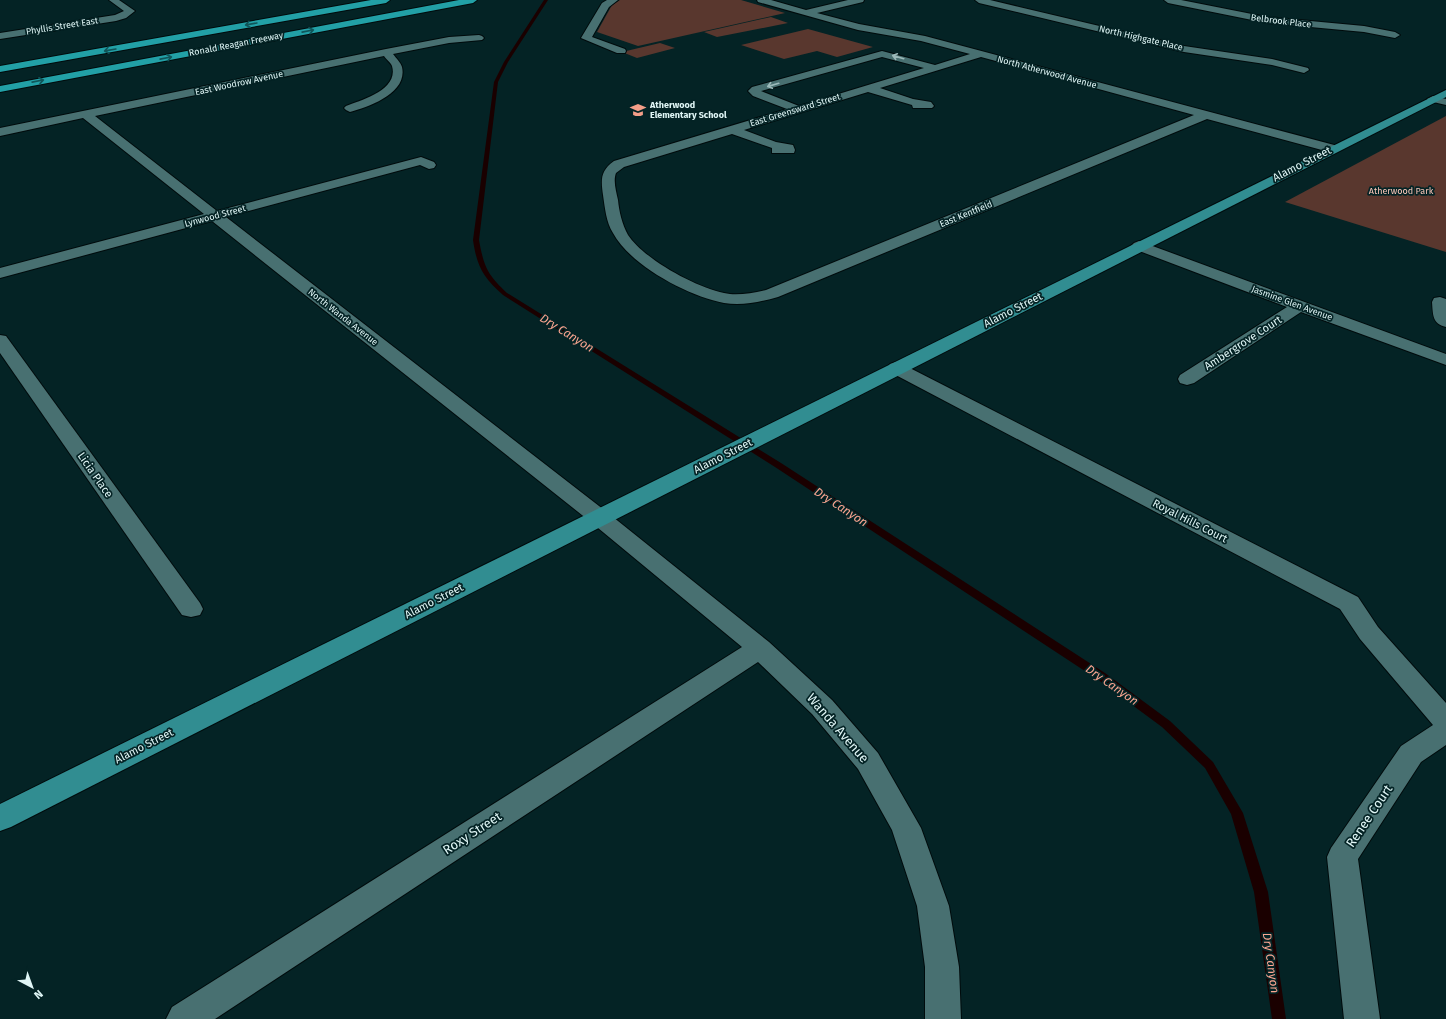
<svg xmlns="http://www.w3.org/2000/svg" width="1446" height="1019" viewBox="0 0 1446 1019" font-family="'Fira Sans',sans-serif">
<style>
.green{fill:#59372e}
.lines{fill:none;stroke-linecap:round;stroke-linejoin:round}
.stream{fill:#1a0000;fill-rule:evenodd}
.minor-casing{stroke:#000b0c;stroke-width:2}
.major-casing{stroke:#000b0c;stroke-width:2}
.highway-casing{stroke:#000b0c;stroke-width:2}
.minor{fill:#487071;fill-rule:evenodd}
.major{fill:#318d91;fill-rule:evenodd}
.highway{fill:#22a0a6;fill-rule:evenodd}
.oneway{stroke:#105559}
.oneway2{stroke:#9cbaba}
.labels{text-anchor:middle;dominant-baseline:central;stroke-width:3.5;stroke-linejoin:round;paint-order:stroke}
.far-street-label{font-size:9px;fill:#e0f6f6;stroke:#042325}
.far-poi-label{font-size:9px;font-weight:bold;fill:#e0f6f6;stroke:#042325;text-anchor:start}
.far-park-label{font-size:9px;fill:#fcc7ba;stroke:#042325}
.street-label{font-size:11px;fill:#e0f6f6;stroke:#042325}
.water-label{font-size:12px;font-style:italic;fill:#fba691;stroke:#042325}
.near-street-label{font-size:13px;fill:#e0f6f6;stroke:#042325}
</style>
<rect width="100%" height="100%" fill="#042325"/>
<g class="green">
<polygon points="620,0 741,0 785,13 638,46 597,32 612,5"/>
<polygon points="771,17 788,23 717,37 704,32"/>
<polygon points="808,29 873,47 837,57 817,51 784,59 741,45"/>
<polygon points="660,43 675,48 637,58 622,52"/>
<polygon points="1446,116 1446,252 1285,202"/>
</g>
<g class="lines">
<path class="stream" d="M544,0H548L508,62L498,82L479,240C484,267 487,274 507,293L781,463L1105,673L1170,721L1213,762L1243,813L1268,892L1286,1019H1272L1254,892L1231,814L1205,768L1162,727L1097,679L775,467L503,295C483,277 477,267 473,240L494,82L504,62Z"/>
<defs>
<g id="minor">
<polygon points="109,0 119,0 135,11 126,18 116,21 0,39 0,33 115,15 124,11"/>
<polygon points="607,0 618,0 609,7 592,37 625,49 626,51 625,53 617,53 581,38 602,3"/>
<path d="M757,0H771L806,10L848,0H864L863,2L817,13L859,24L925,36L1338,146L1339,149L1333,153L1207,119L778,297C760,302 742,306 724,303C688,296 631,266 613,233C606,222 605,208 603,195C601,180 600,171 614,161L787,109L753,96L748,91L752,87L882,51L935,65L970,54L921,41L858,30L758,2ZM882,57L924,68L799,106L761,91ZM981,57L1194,115L766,290C752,293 737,296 724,293C695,287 644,259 628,235C622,224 619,211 618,200C616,191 613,181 616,173L624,167L732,134L772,148V153H794L795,150L793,145L776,142L744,130L868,92L912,105L913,108H932L934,106L931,102L913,99L880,88Z"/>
<polygon points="975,0 990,0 1184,46 1272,59 1308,68 1309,70 1304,73 1272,65 1184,52 979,3"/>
<polygon points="1164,0 1181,0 1267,17 1364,26 1395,32 1400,35 1395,38 1364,32 1267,23 1168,3"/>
<path d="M479,35L482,36L484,38L482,40L449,43L393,54C396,58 401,63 402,67C408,93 369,107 350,112L346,110L344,108L346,106C361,100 399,90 392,66C391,63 386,59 384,56L95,116L217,211L421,157L434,162L436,165L434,168L429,169L420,165L226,217L608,513L769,642L832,700L878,753L921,828L949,906L959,967L961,1019H925V967L917,906L892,830L858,769L812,714L758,662L215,1019H166L172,1007L742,647L592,523L212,221L0,278V268L204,214L83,118L0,136V128L386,49L449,37Z"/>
<polygon points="1433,96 1446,99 1446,105 1429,101 1427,99"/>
<polygon points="1139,241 1446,354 1446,365 1301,312 1194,383 1187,385 1180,383 1178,379 1180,375 1287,307 1134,249 1131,246 1134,243"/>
<path d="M1440,297L1446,299V327C1432,324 1433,314 1432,302L1434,298Z"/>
<polygon points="0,335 6,336 200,603 203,609 200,615 191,617 182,615 0,353"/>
<polygon points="896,362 902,364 1358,597 1378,627 1446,703 1446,745 1421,762 1358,859 1380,1019 1344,1019 1327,857 1331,848 1401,746 1433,725 1360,639 1340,609 890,372 887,368 890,364"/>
</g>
<polygon id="major" points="1446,90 1446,97 11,827 0,831 0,804"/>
<g id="highway">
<polygon points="371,0 390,0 386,3 0,72 0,66"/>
<polygon points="459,0 477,0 473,3 0,92 0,86"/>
</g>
</defs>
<use href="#minor" class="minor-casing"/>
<use href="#major" class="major-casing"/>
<use href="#highway" class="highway-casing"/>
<use href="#minor" class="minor"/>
<use href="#major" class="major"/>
<use href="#highway" class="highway"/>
</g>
<defs><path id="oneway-shaft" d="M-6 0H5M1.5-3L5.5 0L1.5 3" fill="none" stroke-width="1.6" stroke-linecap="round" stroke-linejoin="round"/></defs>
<g class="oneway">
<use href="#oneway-shaft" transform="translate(251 24) rotate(170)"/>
<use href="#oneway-shaft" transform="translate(308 31) rotate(-11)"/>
<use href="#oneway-shaft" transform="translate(110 50) rotate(170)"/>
<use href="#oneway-shaft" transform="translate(166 58) rotate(-11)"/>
<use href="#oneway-shaft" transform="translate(38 81) rotate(-11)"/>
</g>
<g class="oneway2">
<use href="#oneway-shaft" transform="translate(898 57) rotate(-164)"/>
<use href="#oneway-shaft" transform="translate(773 85) rotate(164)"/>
</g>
<defs>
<symbol id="school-bare" viewBox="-9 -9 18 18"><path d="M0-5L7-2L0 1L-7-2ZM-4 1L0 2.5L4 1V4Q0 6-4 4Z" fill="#f49e88" stroke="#042325" stroke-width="2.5" paint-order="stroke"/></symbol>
</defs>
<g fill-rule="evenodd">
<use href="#school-bare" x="627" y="99" width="22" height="22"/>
</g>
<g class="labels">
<g class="far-street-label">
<text transform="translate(1281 21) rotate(7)">Belbrook Place</text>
<text transform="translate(62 26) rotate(-9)">Phyllis Street East</text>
<text transform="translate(1141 38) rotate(13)">North Highgate Place</text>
<text transform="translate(236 44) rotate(-11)">Ronald Reagan Freeway</text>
<text transform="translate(1047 72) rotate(15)">North Atherwood Avenue</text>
<text transform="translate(239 83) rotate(-12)">East Woodrow Avenue</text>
<text transform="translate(795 110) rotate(-17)">East Greensward Street</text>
<text transform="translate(966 214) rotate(-22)">East Kentfield</text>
<text transform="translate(215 216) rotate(-15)">Lynwood Street</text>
<text transform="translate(1292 303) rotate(20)">Jasmine Glen Avenue</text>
<text transform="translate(343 317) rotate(38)">North Wanda Avenue</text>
</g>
<g class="far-poi-label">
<text x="650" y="105">Atherwood<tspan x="650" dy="10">Elementary School</tspan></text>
</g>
<g class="far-park-label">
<text x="1401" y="191">Atherwood Park</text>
</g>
<g class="street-label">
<text transform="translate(1302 164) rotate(-27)">Alamo Street</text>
<text transform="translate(1013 310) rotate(-27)">Alamo Street</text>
<text transform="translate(1243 343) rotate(-33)">Ambergrove Court</text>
<text transform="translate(723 456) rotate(-27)">Alamo Street</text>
<text transform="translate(95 475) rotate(55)">Licia Place</text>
<text transform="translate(1190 521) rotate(27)">Royal Hills Court</text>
<text transform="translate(434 601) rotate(-27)">Alamo Street</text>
<text transform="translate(144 746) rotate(-27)">Alamo Street</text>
</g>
<g class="water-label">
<text transform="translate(567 333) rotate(32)">Dry Canyon</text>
<text transform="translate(841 507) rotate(33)">Dry Canyon</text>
<text transform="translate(1112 685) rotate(35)">Dry Canyon</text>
<text transform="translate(1271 963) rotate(82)">Dry Canyon</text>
</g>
<g class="near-street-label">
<text transform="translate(838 728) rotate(49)">Wanda Avenue</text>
<text transform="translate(1369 816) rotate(-56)">Renee Court</text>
<text transform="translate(472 833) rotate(-33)">Roxy Street</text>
</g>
</g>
<g transform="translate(32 987) rotate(139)" stroke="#042325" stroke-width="3" paint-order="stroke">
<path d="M0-3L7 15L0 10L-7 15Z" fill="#e0f6f6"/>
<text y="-6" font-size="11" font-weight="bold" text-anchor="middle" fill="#e0f6f6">N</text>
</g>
</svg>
